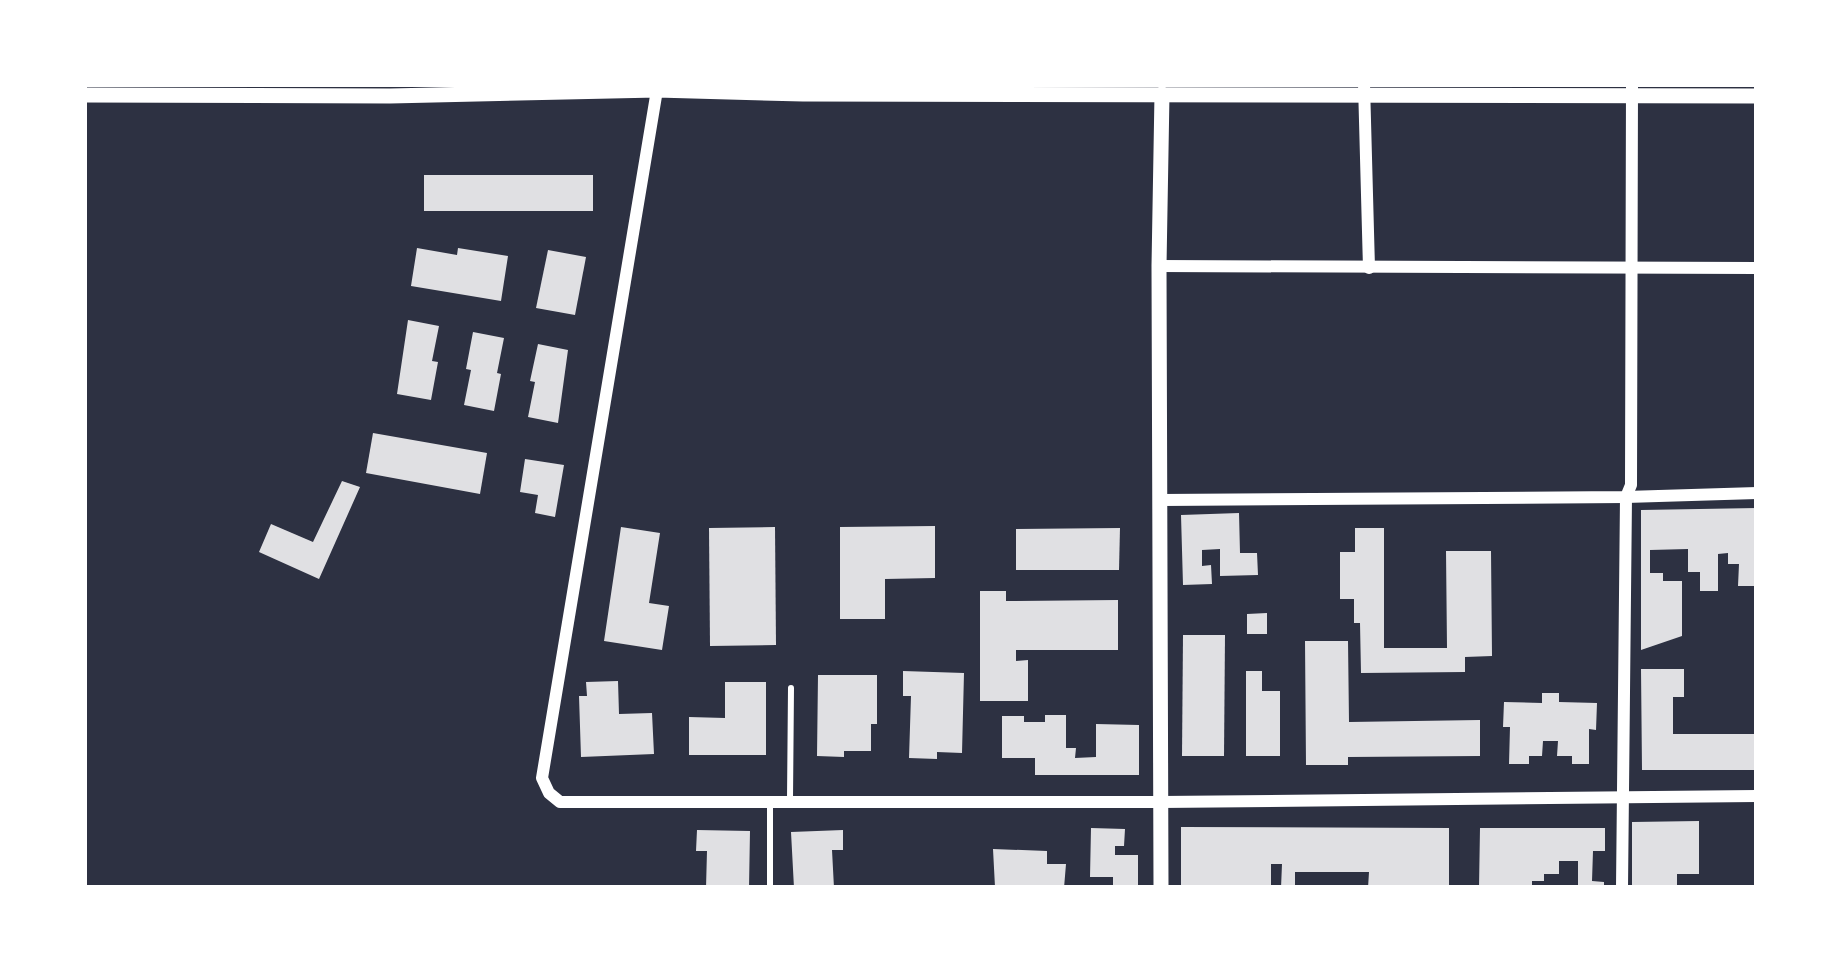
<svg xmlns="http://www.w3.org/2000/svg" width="1841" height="972" viewBox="0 0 1841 972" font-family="Jost,sans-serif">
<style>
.building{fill:#e0e0e3}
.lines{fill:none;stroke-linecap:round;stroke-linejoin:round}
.service{stroke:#fff;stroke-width:6}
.minor{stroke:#fff;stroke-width:12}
.tertiary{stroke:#fff;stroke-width:15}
</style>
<rect width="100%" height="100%" fill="#2d3142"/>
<g class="building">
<rect x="424" y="175" width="169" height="36"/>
<polygon points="417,248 457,255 458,248 508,256 501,301 411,286"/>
<polygon points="548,250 586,257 575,315 536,308"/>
<polygon points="408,320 439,326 432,361 438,362 431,400 397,394"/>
<polygon points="473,332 504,338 497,373 501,374 494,411 464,405 471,370 466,369"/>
<polygon points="538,344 568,350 558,423 528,417 535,382 530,381"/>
<polygon points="373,433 487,453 480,494 366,473"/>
<polygon points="525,459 564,465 555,517 535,513 538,495 520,492"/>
<polygon points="342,481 360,487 319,579 259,552 271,524 313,542"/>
<polygon points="1757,508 1754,586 1738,586 1739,564 1728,564 1728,553 1718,554 1718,591 1700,591 1700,572 1688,572 1688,549 1650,550 1650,573 1663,573 1663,581 1682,581 1682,636 1641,650 1641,510"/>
<polygon points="1239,513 1240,553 1257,553 1258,575 1220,576 1220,549 1202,550 1202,566 1211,565 1212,584 1183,585 1181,515"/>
<polygon points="935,526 935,578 885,579 885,619 840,619 840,527"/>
<polygon points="621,527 660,533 649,603 669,606 662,650 604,641"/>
<polygon points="775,527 776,645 710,646 709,528"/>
<polygon points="1120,528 1119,570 1016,570 1016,529"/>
<polygon points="1355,528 1384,528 1384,648 1447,648 1446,551 1491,551 1492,656 1465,657 1465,672 1361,673 1360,623 1354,623 1354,599 1340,599 1340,552 1355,552"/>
<polygon points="980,591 1006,591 1006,601 1118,600 1118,650 1016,650 1016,661 1028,660 1028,701 980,701"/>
<polygon points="1267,613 1267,634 1247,634 1247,614"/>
<polygon points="1183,635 1225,635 1224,756 1182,756"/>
<polygon points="1305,641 1348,641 1349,722 1480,720 1480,756 1348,757 1348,765 1306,765"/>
<polygon points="1641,669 1684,669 1684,697 1673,697 1673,734 1757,734 1757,770 1642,770"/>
<polygon points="903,671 964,673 962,753 937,752 937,759 909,758 911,696 903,696"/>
<polygon points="1246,671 1262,671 1262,691 1280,691 1280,756 1246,756"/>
<polygon points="818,675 877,675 877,724 871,724 871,751 844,751 844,757 817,756"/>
<polygon points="618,681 619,714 652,713 654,754 581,757 579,696 587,696 586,682"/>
<polygon points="725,682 766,682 766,755 689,755 689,717 725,718"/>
<polygon points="1542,693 1559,693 1559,702 1597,703 1596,730 1589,729 1589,764 1572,764 1572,756 1557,756 1558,741 1543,741 1542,756 1529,756 1529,764 1509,764 1510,727 1503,727 1504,702 1542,703"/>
<polygon points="1045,715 1066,715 1066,748 1076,748 1075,758 1096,757 1096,724 1139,725 1139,775 1035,775 1035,758 1002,758 1002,716 1024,716 1024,722 1045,722"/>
<polygon points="1699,821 1699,874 1677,874 1677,888 1632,888 1632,822"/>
<polygon points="1181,827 1449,828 1449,888 1368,888 1369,872 1295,872 1295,888 1281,888 1282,864 1271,864 1271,888 1181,888"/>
<polygon points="1091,828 1125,829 1124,846 1115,846 1115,855 1138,855 1138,888 1113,888 1113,877 1090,877"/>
<polygon points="1480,828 1605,828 1605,851 1593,851 1592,881 1604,882 1604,888 1578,888 1578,861 1559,861 1559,874 1544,874 1544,881 1532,881 1532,888 1479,888"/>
<polygon points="697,830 750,831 749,888 706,888 707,851 696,851"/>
<polygon points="843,830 843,850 832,850 834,888 794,888 791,832"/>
<polygon points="993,849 1047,851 1047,864 1066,864 1064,888 995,887"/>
</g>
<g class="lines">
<g class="service">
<polyline points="790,799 791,688"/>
<polyline points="770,802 770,888"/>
</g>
<g class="minor">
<polyline points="1364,84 1369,268"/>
<polyline points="657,90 542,778 549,793 560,802 1161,802 1757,796"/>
<polyline points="1159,266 1757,268"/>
<polyline points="1161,500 1626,497 1757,493"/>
<polyline points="1622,888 1626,497 1631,485 1632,84"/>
</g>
<g class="tertiary">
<polyline points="84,95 390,96 657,90 803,94 1757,96"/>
<polyline points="1161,888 1159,266 1162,94"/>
</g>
</g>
<rect width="1841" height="972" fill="none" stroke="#ffffff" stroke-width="174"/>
</svg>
